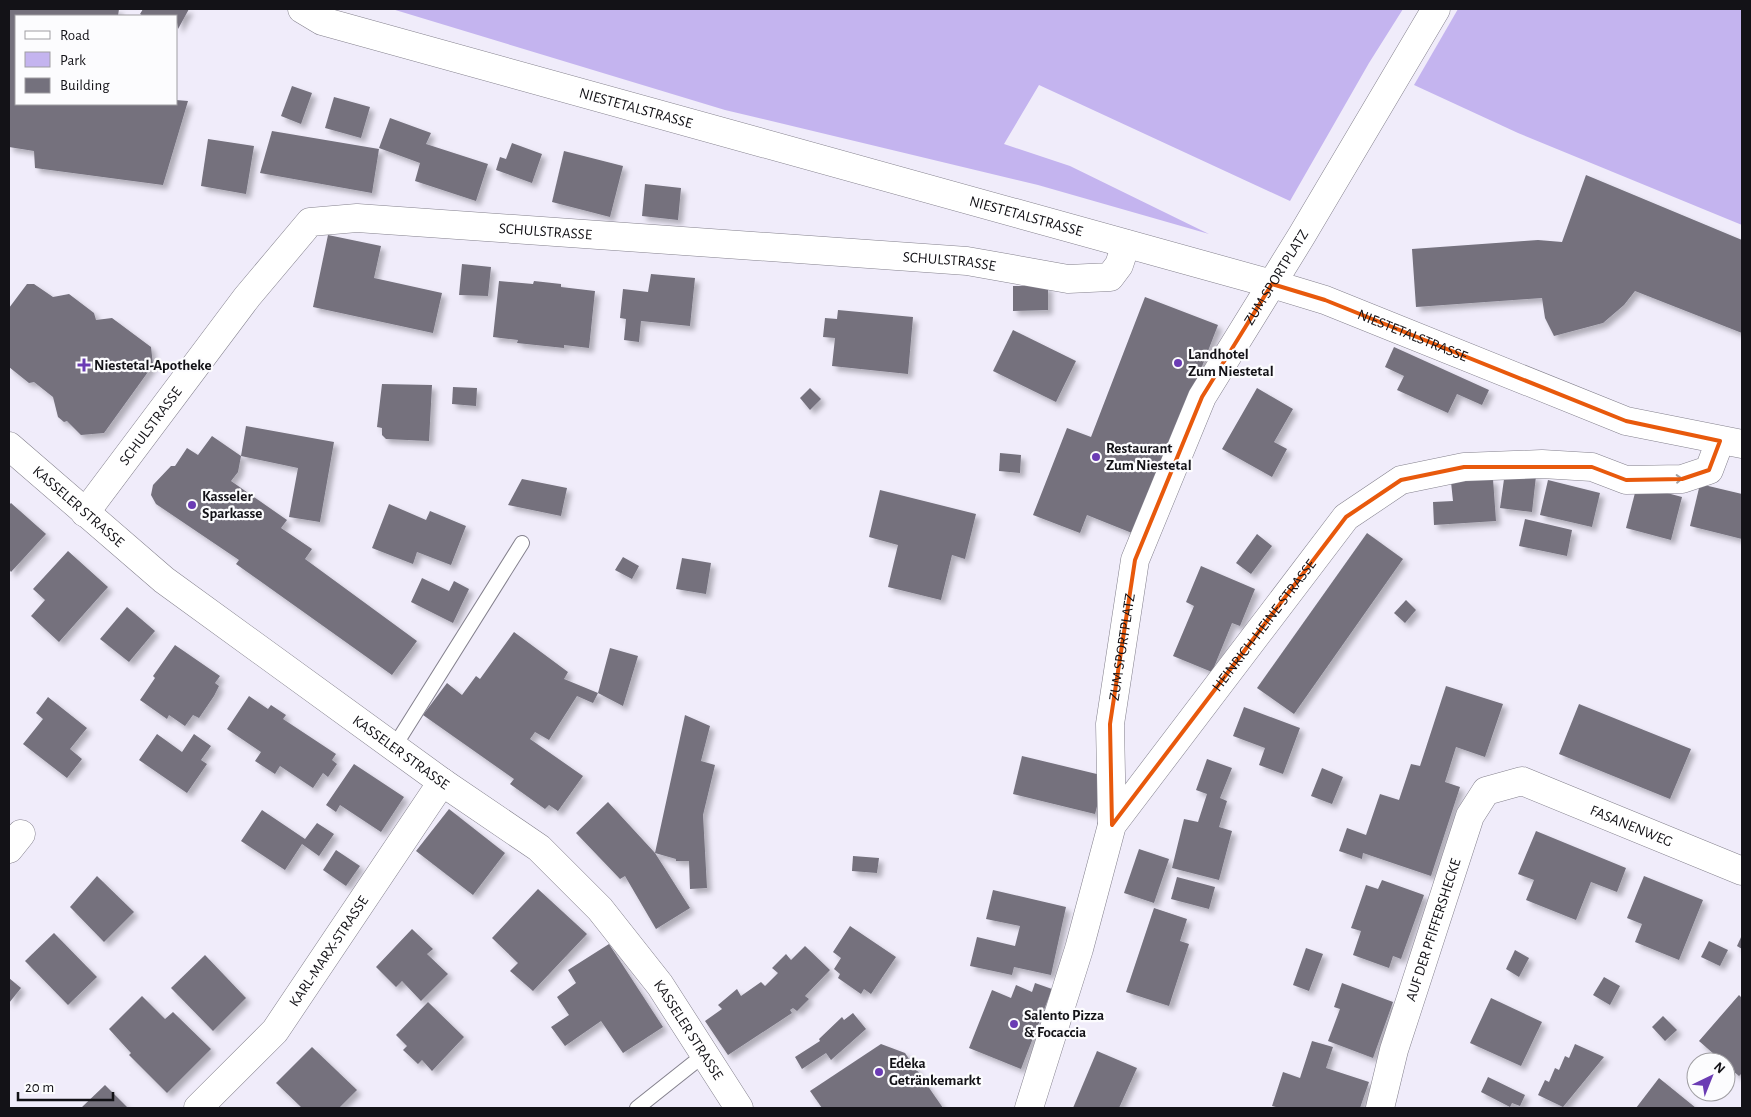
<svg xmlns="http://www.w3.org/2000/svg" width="1751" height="1117" viewBox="0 0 1751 1117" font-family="'Alegreya Sans',sans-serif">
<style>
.green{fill:#c4b4ef}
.building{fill:#74717d;filter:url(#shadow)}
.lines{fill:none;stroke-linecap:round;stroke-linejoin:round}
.lane-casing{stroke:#84818d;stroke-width:16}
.street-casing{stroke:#84818d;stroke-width:29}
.secondary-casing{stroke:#84818d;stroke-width:29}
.lane{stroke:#fff;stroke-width:14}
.street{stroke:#fff;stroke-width:28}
.secondary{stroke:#fff;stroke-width:28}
.oneway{stroke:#a1a0a2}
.marked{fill:none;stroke:#e8590c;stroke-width:4;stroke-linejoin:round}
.poi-dot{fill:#6b3cb4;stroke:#fcfcfe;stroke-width:2}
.labels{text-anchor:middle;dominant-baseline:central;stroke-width:4.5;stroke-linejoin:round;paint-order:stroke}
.street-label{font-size:15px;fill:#131217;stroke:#fcfcfe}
.poi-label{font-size:15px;font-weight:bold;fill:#131217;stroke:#fcfcfe;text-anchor:start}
</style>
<defs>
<filter id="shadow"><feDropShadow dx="4.5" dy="4.5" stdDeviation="2.5" flood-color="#0004"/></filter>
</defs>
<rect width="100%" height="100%" fill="#f0ecfa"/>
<g class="green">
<polygon points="392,9 1403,9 1369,63 1290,201 1039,85 1004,144 1070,166 1209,234 1038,185 725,110"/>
<polygon points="1458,9 1742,9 1742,225 1518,133 1414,85"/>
</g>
<g class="building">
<polygon points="9,9 119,9 118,16 16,16 16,104 176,104 176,100 188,101 163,185 35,168 34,151 9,147"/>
<polygon points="143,9 189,9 178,29 176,16 143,16 140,14"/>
<polygon points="292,86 312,93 301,124 281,116"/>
<polygon points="334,97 370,107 361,138 325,128"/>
<polygon points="390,118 431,133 426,144 488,164 476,201 415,181 420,163 379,148"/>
<polygon points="272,131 379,149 372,193 260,173"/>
<polygon points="208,139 254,146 246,194 201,186"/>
<polygon points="512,143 542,154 532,183 496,170 500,157 506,159"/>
<polygon points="564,151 623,166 610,217 552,202"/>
<polygon points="1586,175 1742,240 1742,333 1635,291 1624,305 1603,323 1554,336 1545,318 1542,298 1416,307 1412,249 1538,240 1562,242"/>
<polygon points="645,184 681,188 678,220 642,216"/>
<polygon points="328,235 381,246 374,278 442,293 433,333 313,307"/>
<polygon points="462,264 491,267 488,296 459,295"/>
<polygon points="651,274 695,278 690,326 641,321 639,342 624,340 626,319 620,318 623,289 648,292"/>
<polygon points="499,281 533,284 534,281 561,284 561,287 595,291 589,348 564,345 564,348 517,343 518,340 493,337"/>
<polygon points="27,284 34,284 53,297 69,294 94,313 96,320 112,318 151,347 153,365 104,433 81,435 67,421 64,422 58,417 53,397 34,382 29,383 9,367 9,308"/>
<polygon points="1013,286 1048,286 1048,310 1013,311"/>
<polygon points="1145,297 1218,325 1137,535 1087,515 1080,533 1033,515 1067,428 1091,437"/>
<polygon points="838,310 913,317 908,374 832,366 835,338 823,337 825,318 837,319"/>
<polygon points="1013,330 1076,361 1056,402 993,371"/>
<polygon points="1394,347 1489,390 1482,405 1457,394 1448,413 1397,390 1404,376 1385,367"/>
<polygon points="382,384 432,385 429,441 386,439 382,435 382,428 377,427"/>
<polygon points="453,387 477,388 476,406 452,404"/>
<polygon points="810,388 821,399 810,410 800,398"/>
<polygon points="1257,388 1293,409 1274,442 1287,449 1272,477 1222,449"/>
<polygon points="246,426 334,442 320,522 289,517 298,468 241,456"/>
<polygon points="212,436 241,456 238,472 231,481 287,520 281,528 312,549 305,559 417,641 392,675 236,564 239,560 156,504 151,495 153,485 171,466 175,466 187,448 198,455"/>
<polygon points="1000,453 1021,455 1020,473 999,471"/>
<polygon points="1505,472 1536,476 1532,512 1500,508"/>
<polygon points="522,479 567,488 561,516 508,505"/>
<polygon points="1493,479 1496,521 1434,525 1433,502 1453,501 1451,482"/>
<polygon points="1548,480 1600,493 1592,527 1540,515"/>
<polygon points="1700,484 1742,494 1742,539 1690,526"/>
<polygon points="1637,485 1682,497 1671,540 1626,528"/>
<polygon points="880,490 976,514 965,559 952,555 941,600 888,587 898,545 869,537"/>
<polygon points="11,503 46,534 11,572 9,569 9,505"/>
<polygon points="389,504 426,520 430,511 466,526 451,565 417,552 413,564 372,548"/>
<polygon points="1525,519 1572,530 1567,556 1519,546"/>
<polygon points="1367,533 1403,559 1294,714 1257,688"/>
<polygon points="1257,534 1272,546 1251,574 1236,563"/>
<polygon points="68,551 108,587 59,642 31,616 45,600 33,589"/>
<polygon points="623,557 639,566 632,579 615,570"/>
<polygon points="682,558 711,563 706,594 676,589"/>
<polygon points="1201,566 1255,589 1240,626 1232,623 1212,672 1173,656 1194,606 1186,602"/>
<polygon points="422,578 449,591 454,581 469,589 453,623 411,602"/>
<polygon points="1406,600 1416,610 1405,623 1394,613"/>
<polygon points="127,607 155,631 129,662 100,639"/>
<polygon points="514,632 568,672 564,679 598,693 610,648 638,656 623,706 598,693 593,703 577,696 549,740 535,732 530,739 583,776 558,811 549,805 545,809 510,784 514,779 423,715 447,683 462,695 476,676 480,679"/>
<polygon points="175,645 220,676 215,683 219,686 214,696 199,718 193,715 185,726 169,715 167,719 140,700 155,678 153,676"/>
<polygon points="1446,686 1503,704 1485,757 1456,747 1445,782 1460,787 1431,876 1363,853 1362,859 1339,851 1347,828 1366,835 1380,794 1399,800 1411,764 1420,766"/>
<polygon points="249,696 268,709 271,705 286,715 283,719 336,754 332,760 337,764 328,777 323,773 313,788 280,766 275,774 255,761 261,752 227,729"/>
<polygon points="48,697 87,728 70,749 82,759 67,778 23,744 43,719 36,713"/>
<polygon points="1579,704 1691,749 1670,799 1559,754"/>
<polygon points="1244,707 1300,728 1283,774 1259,765 1265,748 1233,736"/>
<polygon points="685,715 710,726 701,761 715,765 703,815 707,888 690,889 689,861 676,861 676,859 655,853 690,908 656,929 625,876 620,879 576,833 608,802 655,853"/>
<polygon points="157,734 182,752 194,734 211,746 201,760 207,764 187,793 139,760"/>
<polygon points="1022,756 1105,776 1095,814 1013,794"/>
<polygon points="1207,759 1232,768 1220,798 1227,801 1219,827 1232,831 1219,880 1172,868 1184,819 1198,822 1207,794 1196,790"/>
<polygon points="354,764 404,797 381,832 340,805 336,812 326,805"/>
<polygon points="1322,768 1343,777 1332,804 1311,796"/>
<polygon points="449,809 505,853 473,895 416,851"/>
<polygon points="262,810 305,839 317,823 334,834 319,856 302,844 285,870 241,841"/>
<polygon points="1536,831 1626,868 1617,892 1591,882 1576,920 1526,900 1534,880 1518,874"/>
<polygon points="1139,849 1169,859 1154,903 1124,893"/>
<polygon points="336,850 360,866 346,886 323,870"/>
<polygon points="853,856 879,858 877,873 852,871"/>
<polygon points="97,876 134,912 104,942 70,907"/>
<polygon points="1644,876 1703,900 1679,960 1635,942 1642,924 1627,918"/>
<polygon points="1177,877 1215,887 1209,909 1171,899"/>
<polygon points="1382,880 1424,895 1401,959 1393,956 1389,968 1353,955 1361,931 1351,928 1366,885 1378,889"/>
<polygon points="538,889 587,934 533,991 510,971 518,963 492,938"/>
<polygon points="993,890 1066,907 1051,975 1014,967 1012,975 970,966 977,937 1015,946 1020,926 986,919"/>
<polygon points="1154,908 1187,919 1180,941 1189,944 1169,1006 1126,992"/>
<polygon points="850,926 896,957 871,994 864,989 861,994 838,978 840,974 834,969 841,958 833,952"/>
<polygon points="412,929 433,949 427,954 448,974 421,1001 402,981 396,987 376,967"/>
<polygon points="54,933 97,977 68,1005 25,961"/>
<polygon points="1742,935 1742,949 1737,946"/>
<polygon points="1709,941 1728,950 1720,966 1701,957"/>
<polygon points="609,944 663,1027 623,1053 601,1021 565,1046 551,1027 569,1015 557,997 576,983 568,970"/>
<polygon points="805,946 830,970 805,996 809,999 797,1011 793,1008 790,1010 792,1013 728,1055 705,1021 722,1009 718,1005 737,989 741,996 761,982 765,986 778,973 772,968 786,954 791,960"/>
<polygon points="1306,948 1323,954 1309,991 1293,985"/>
<polygon points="1515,950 1529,958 1519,977 1506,969"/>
<polygon points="205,955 246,998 213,1031 171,988"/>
<polygon points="1604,977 1620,986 1610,1005 1593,995"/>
<polygon points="9,978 21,988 9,1003"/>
<polygon points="1035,983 1052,989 1021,1069 969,1048 992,990 1011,998 1016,985 1032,992"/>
<polygon points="1342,983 1393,1002 1373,1058 1328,1041 1340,1009 1334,1007"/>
<polygon points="1739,995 1742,998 1742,1073 1739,1076 1726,1065 1726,1062 1723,1062 1699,1041"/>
<polygon points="142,996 165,1019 173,1012 211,1049 167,1093 129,1055 131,1053 109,1029"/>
<polygon points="1491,998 1542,1022 1521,1066 1470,1043"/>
<polygon points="428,1002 464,1037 432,1071 422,1060 418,1064 403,1050 407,1046 396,1035"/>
<polygon points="853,1013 866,1029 831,1060 826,1053 802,1069 795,1057 820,1041 819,1039 842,1017 844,1020"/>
<polygon points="1663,1016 1677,1030 1665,1041 1652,1027"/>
<polygon points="1312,1041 1333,1047 1326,1068 1369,1082 1360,1108 1280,1108 1272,1106 1283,1072 1300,1078"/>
<polygon points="881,1044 905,1053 943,1108 822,1108 810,1091"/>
<polygon points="1575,1044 1604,1057 1563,1107 1538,1095 1545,1080 1549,1082 1555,1068 1559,1070 1565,1056 1569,1058"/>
<polygon points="312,1047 357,1090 339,1108 302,1108 276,1083"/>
<polygon points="1097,1051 1137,1068 1119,1108 1073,1108"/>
<polygon points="1488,1077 1525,1095 1520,1106 1512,1103 1510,1107 1481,1092"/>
<polygon points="1659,1078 1696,1108 1636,1108"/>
<polygon points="105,1085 128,1108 81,1108"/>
</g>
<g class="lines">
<defs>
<g id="lane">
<polyline points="394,747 522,543"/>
<polyline points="637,1108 705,1054"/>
</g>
<g id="street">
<path id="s1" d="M85,513L247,297L310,222L357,218L967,261L1068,279L1110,277L1119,265L1126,244"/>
<path id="s2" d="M1112,825L1110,724L1135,560L1202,397L1302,235L1436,9"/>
<polyline points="9,849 21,834"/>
<path id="s3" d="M198,1108L275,1031L442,782"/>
<path id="s4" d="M1029,1108L1079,949L1112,825L1346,517L1401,480L1464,467L1542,464L1592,467L1626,480L1682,479L1709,470L1720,441"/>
<path id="s5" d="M1380,1108L1394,1050L1470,816L1486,791L1522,781L1742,871"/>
</g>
<g id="secondary">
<path id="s6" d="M302,9L322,21L1272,284L1325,300L1626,421L1742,444"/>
<path id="s7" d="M9,446L164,580L442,782L539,848L600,909L660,985L739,1108"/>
</g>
</defs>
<use href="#lane" class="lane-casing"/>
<use href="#street" class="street-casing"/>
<use href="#secondary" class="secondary-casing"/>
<use href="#lane" class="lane"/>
<use href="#street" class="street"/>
<use href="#secondary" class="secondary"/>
</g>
<defs><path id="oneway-shaft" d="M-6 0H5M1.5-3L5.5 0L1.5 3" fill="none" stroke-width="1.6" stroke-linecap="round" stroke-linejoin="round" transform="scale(1.25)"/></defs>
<use class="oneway" href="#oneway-shaft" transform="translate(1675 479) rotate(-3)"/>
<path class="marked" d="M1272,284L1325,300L1626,421L1720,441L1709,470L1682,479L1626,480L1592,467H1464L1401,480L1346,517L1112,825L1110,724L1135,560L1202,397Z"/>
<g class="poi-dot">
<circle cx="1178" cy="363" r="5"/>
<path d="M81.5 357.5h5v5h5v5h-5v5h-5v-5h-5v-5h5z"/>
<circle cx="1096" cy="457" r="5"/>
<circle cx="192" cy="505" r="5"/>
<circle cx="1014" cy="1024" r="5"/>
<circle cx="879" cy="1072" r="5"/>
</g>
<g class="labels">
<g class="street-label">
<text stroke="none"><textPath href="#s6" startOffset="349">NIESTETALSTRASSE</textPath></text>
<text stroke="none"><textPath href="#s6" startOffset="754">NIESTETALSTRASSE</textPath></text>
<text stroke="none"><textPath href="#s1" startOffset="604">SCHULSTRASSE</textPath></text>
<text stroke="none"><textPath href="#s1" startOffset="1009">SCHULSTRASSE</textPath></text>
<text stroke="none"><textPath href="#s2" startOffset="584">ZUM SPORTPLATZ</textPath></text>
<text stroke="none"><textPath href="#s6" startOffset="1159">NIESTETALSTRASSE</textPath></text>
<text stroke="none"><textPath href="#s1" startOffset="109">SCHULSTRASSE</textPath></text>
<text stroke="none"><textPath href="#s7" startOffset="92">KASSELER STRASSE</textPath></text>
<text stroke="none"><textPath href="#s4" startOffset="546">HEINRICH-HEINE-STRASSE</textPath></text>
<text stroke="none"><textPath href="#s2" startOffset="179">ZUM SPORTPLATZ</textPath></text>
<text stroke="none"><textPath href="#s7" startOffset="498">KASSELER STRASSE</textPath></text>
<text stroke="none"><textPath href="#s5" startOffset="491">FASANENWEG</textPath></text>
<text stroke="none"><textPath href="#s5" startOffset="186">AUF DER PFIFFERSHECKE</textPath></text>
<text stroke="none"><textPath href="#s3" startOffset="205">KARL-MARX-STRASSE</textPath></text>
<text stroke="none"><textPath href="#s7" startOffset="902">KASSELER STRASSE</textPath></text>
</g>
<g class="poi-label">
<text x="1188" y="354">Landhotel<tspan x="1188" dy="17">Zum Niestetal</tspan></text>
<text x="94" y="365">Niestetal-Apotheke</text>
<text x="1106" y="448">Restaurant<tspan x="1106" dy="17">Zum Niestetal</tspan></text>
<text x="202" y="496">Kasseler<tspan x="202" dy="17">Sparkasse</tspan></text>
<text x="1024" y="1015">Salento Pizza<tspan x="1024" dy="17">&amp; Focaccia</tspan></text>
<text x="889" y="1063">Edeka<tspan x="889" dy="17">Getränkemarkt</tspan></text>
</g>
</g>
<rect width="1751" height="1117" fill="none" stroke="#131217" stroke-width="20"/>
<rect x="15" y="15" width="162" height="90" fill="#fcfcfe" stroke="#9f9ea2"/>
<rect x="25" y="31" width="25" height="8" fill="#ffffff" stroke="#9f9ea2"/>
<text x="60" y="40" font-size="15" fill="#131217">Road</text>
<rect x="25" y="52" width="25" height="15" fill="#c4b4ef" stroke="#9f9ea2"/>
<text x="60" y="65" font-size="15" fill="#131217">Park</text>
<rect x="25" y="78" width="25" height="15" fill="#74717d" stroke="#9f9ea2"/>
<text x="60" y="90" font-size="15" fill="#131217">Building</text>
<g transform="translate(1711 1077) rotate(43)"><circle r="24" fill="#fcfcfe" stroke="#9f9ea2"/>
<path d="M0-4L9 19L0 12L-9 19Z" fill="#6b3cb4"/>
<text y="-8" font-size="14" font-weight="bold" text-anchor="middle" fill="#131217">N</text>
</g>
<path d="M18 1092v8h95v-8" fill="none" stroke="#131217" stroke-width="2.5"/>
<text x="25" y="1092" font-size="15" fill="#131217" stroke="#fcfcfe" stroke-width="4" paint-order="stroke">20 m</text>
</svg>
